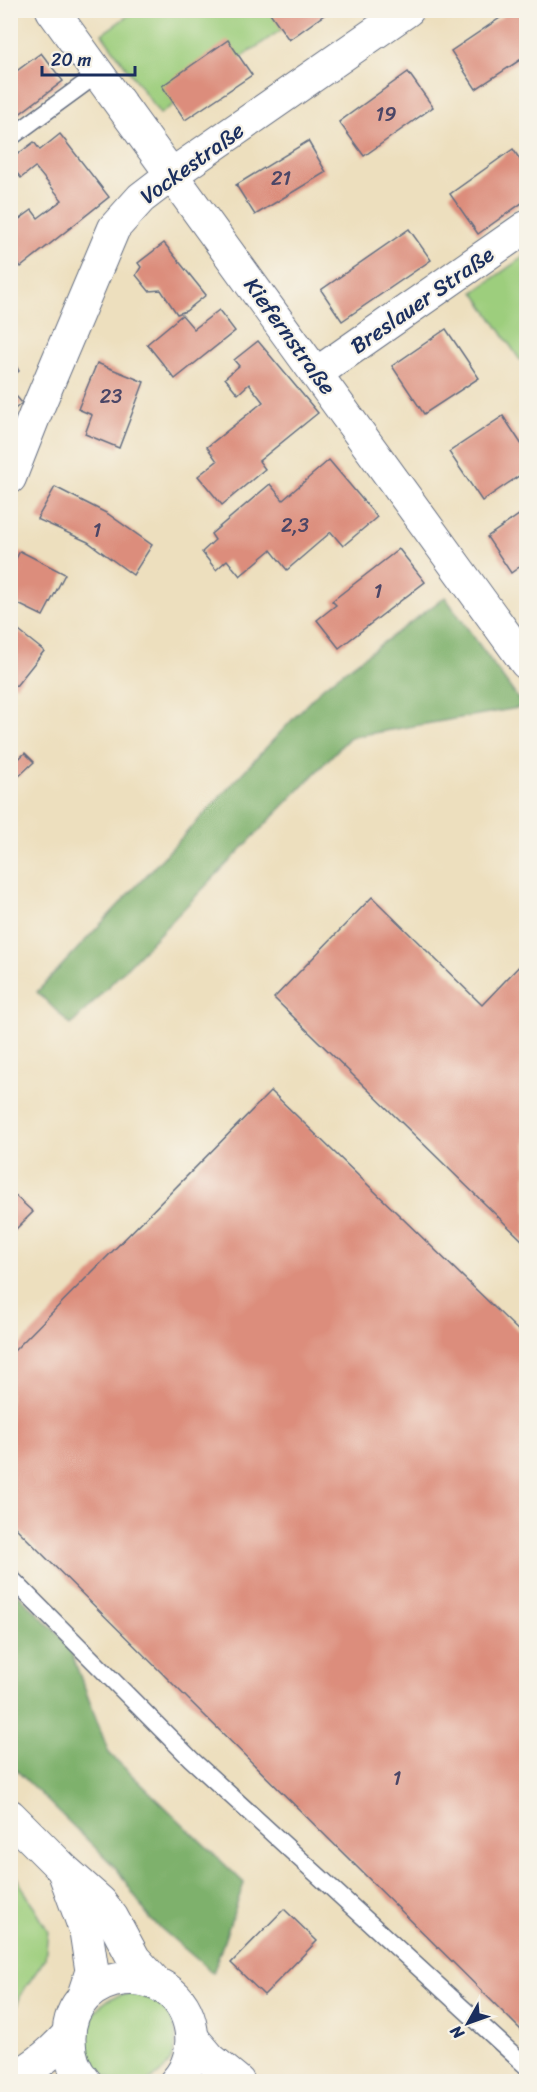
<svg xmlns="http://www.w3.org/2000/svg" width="537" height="2092" viewBox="0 0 537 2092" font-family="Sriracha,sans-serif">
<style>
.green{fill:#9dce7d;stroke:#5c7e6e;stroke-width:1.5}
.forest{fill:#7eb16c;stroke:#4c7065;stroke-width:1.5}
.building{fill:#dc8d7c}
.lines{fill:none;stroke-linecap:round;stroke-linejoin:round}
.service-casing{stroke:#646d80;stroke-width:19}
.minor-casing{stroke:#646d80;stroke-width:34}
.tertiary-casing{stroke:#646d80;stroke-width:35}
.service{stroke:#fff;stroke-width:16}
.minor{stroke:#fff;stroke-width:32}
.tertiary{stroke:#fff;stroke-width:33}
.labels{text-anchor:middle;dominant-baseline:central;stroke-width:4.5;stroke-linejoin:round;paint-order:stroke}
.number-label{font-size:20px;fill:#4b4666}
.street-label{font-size:22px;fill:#1b2f5e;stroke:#f7f3e8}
</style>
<rect width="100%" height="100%" fill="#f7f3e8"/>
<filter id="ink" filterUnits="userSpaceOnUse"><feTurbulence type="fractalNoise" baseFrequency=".0167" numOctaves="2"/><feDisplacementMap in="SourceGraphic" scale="12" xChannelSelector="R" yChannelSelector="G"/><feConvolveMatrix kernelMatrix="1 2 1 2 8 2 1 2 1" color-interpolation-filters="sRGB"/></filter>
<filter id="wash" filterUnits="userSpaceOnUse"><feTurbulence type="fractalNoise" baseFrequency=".008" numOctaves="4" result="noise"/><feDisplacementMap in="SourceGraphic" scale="24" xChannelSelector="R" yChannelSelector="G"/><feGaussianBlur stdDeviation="1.35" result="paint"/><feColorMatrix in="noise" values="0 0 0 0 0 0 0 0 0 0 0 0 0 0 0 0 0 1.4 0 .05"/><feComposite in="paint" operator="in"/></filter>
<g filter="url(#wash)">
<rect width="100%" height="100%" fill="#eddfbe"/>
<g class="green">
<polygon points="135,11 308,11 160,114 102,34"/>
<polygon points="526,255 526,356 520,360 474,292"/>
<polygon points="11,1868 48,1931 45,1959 21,1994 11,2023"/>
<circle cx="131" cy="2039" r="45"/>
</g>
<g class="forest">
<polygon points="445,597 524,707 350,737 71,1025 37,992 323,687"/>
<polygon points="10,1586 68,1644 109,1753 244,1883 213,1973 150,1919 117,1869 11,1765"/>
</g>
<g id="blocks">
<g class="building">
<polygon points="268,10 331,10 289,40"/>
<polygon points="512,10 524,10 526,14 526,56 476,89 451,51"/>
<polygon points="228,40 252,75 185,120 162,86"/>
<polygon points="41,53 63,81 10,121 10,76"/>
<polygon points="408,72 433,107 364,156 339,122"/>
<polygon points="60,134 109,197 21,267 10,254 10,226 32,210 38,218 62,200 35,167 21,178 10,165 10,160 34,142 40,150"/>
<polygon points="308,141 326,172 255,215 236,185"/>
<polygon points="513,149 526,169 526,200 478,234 450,194"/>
<polygon points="409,229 431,260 342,321 321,290"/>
<polygon points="164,243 206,295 186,311 177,314 161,290 149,291 136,275 141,267 138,263"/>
<polygon points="219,310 235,331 175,379 147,344 182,315 194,329"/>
<polygon points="446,329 479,378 424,414 392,366"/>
<polygon points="258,341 318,413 259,461 265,469 222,505 198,476 217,461 207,447 263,402 249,384 238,394 225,378 239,366 234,360"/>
<polygon points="10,355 19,371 10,378"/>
<polygon points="97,363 144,382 119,448 85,434 92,415 78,409"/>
<polygon points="10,389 22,403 10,413"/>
<polygon points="503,416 526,451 526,471 482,501 449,452"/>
<polygon points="329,460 377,517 343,546 331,532 287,570 271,550 240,576 227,560 216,570 202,552 215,540 211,534 270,484 283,500"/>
<polygon points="55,487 108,514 152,545 133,575 88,542 37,519"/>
<polygon points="526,510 526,562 511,573 487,537"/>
<polygon points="399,549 425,582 339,648 317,620 336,605 332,601"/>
<polygon points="20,551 65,574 43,616 10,600 10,570"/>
<polygon points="10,624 44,651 16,686 10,681"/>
<polygon points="25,753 34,762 18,777 10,767"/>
<polygon points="372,897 482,1005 526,959 526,1244 274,998"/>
<polygon points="271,1091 526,1338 526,2035 10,1522 10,1355"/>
<polygon points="10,1191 33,1212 10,1235"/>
<polygon points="284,1909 317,1941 264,1995 231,1963"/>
</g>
</g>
</g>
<g filter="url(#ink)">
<use href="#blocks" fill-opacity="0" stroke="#646d80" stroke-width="1.5"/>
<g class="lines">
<defs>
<g id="service">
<polyline points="10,138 99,73"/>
<polyline points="10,1577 191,1759 526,2066"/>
</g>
<g id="minor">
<polyline points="52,10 526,663"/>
<polyline points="317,373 526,227"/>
<polyline points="10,478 34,417 114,228 141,198 171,175 408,10"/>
</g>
<g id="tertiary">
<polyline points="10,1816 64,1870 100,1902 112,1918 134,1959 155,1982"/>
<polyline points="65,1874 86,1931 92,1971 83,1998"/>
<polyline points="193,2039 210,2059 238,2082"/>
<path d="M10,2079C34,2069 52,2053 69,2034"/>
<path d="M85,2082C74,2070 69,2055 69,2040C66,1965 179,1955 191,2030C194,2048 189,2068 176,2082"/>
</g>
</defs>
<use href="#service" class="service-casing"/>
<use href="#minor" class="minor-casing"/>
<use href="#tertiary" class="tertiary-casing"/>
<use href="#service" class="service"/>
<use href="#minor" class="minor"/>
<use href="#tertiary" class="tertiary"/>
</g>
</g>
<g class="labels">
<g class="number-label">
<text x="386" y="114">19</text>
<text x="281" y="178">21</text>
<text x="111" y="396">23</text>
<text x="295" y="525">2,3</text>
<text x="97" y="530">1</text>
<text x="378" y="591">1</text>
<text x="397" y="1778">1</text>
</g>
<g class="street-label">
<text transform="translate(192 163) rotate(-36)">Vockestraße</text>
<text transform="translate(422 300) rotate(-35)">Breslauer Straße</text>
<text transform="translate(290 336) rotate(54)">Kiefernstraße</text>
</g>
</g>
<rect width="537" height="2092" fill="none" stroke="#f7f3e8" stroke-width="36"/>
<g transform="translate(468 2023) rotate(230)" stroke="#f7f3e8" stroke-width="4.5" paint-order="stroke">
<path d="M0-4.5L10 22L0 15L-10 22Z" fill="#1b2f5e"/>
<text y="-9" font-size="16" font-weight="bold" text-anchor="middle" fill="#1b2f5e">N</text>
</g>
<path d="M42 66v9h93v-9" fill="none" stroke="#1b2f5e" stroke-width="3"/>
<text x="51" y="66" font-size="18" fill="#1b2f5e" stroke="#f7f3e8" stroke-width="4.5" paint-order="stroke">20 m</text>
</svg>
